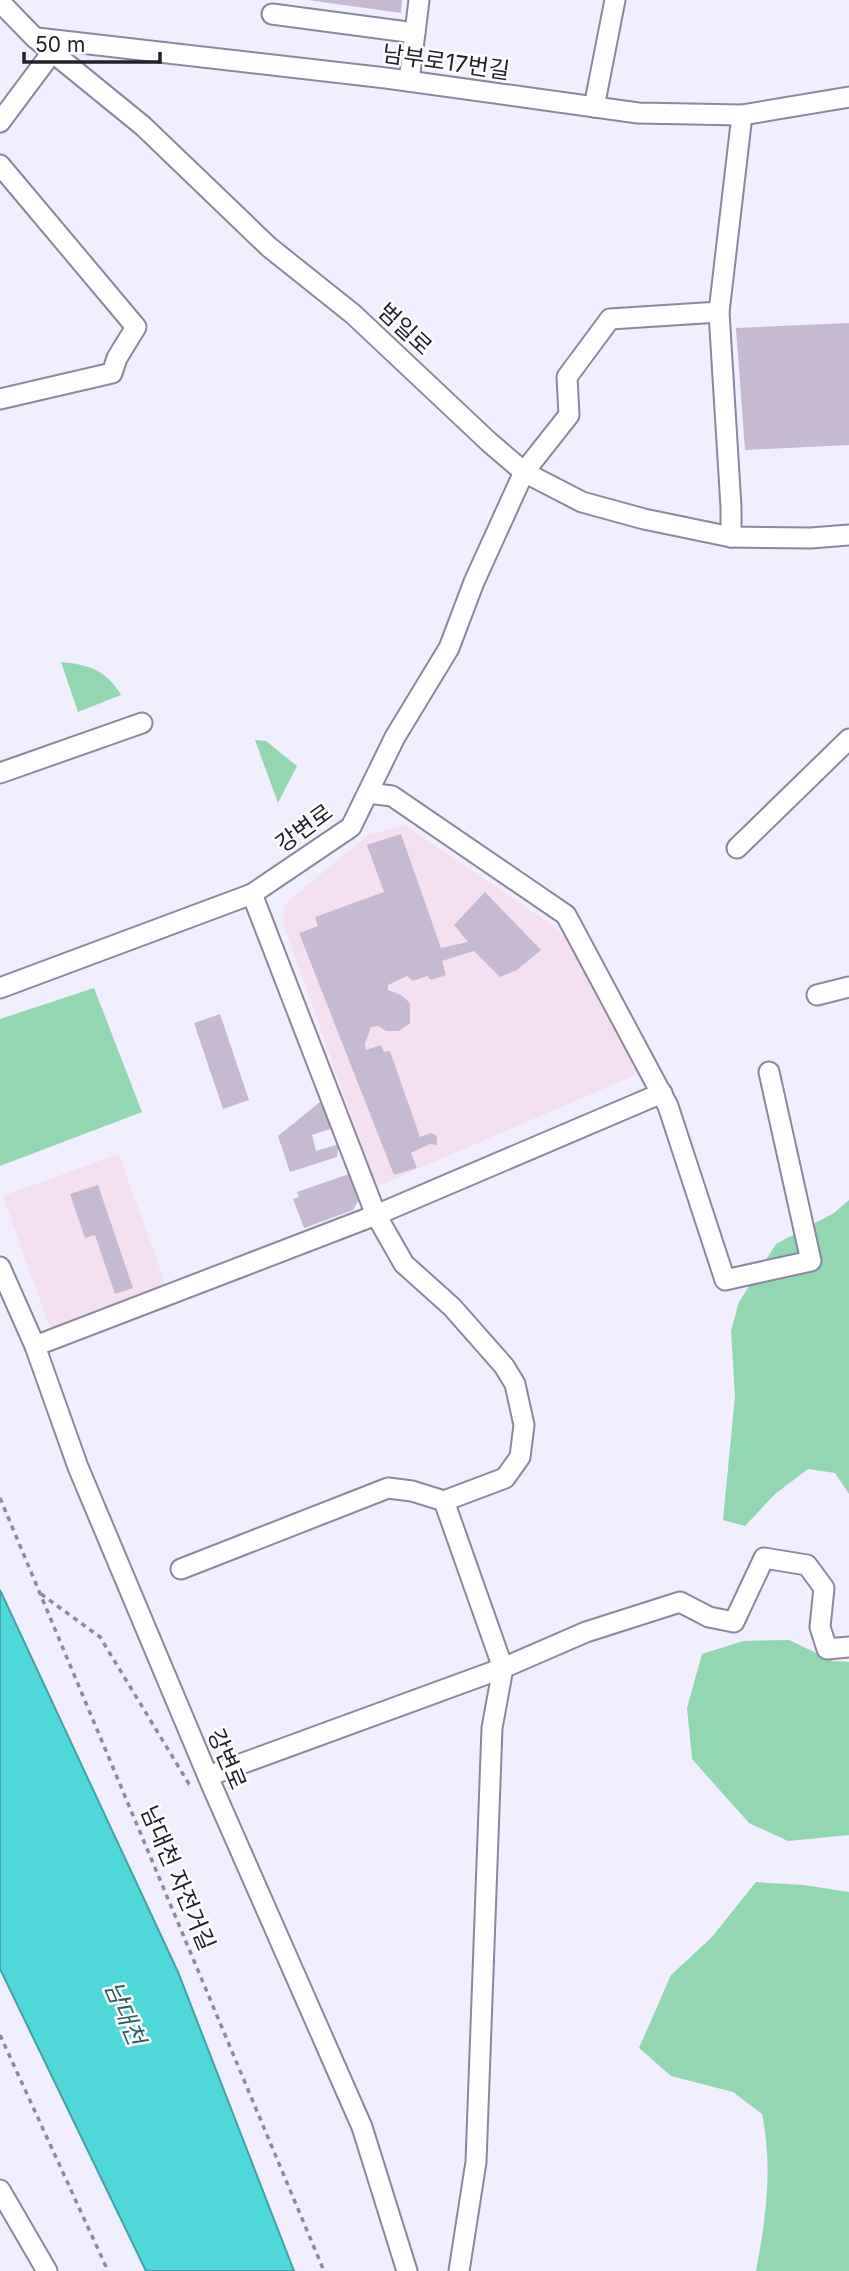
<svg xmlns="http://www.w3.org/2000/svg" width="849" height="2271" viewBox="0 0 849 2271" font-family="Inter,'Noto Sans KR',sans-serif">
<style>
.education{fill:#f4e0f0}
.green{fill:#91d7b1}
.water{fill:#4fd8d9;stroke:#42a1a4;stroke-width:2}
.building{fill:#c5bad2}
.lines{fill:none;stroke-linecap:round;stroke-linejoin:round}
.minor-casing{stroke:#8a879e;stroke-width:23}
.path{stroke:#8d8b98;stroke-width:3.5;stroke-dasharray:5 5;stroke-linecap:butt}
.minor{stroke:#fff;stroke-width:19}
.labels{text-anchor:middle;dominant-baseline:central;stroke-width:5;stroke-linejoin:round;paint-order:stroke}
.street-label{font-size:23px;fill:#22212a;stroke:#fefefe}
.water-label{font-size:24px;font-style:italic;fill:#296162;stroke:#fefefe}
</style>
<rect width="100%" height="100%" fill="#f1eefe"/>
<g class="education">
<polygon points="405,825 549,923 576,947 640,1055 635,1075 376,1187 283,922 285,904 368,835"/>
<polygon points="119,1154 167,1289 51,1331 3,1196"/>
</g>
<g class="green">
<path d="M61,662C88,664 107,671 121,695L78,712Z"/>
<polygon points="255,740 266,741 297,766 278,803"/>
<polygon points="94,988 142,1112 0,1166 0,1019"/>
<polygon points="849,1200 849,1494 835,1473 808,1469 775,1494 745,1526 723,1520 735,1396 731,1331 739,1302 776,1244 834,1213"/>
<polygon points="789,1640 833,1661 849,1662 849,1835 788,1841 749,1823 692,1759 687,1708 702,1654 743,1641"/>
<path d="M756,1882L804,1885L849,1892V2271H756C766,2219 773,2167 762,2114L733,2092L671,2076L639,2048L671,1975L711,1938Z"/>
</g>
<polygon class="water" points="0,1590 178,1972 294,2271 146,2271 0,1969"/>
<g class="building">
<polygon points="308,0 402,0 401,13"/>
<polygon points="849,323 849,445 745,450 736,328"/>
<polygon points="401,834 441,948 468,942 454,925 485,892 541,950 517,970 500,977 474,951 442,961 446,975 431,980 427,976 413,981 407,976 388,985 388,990 401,995 410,1003 410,1023 399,1031 386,1031 378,1026 371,1027 365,1044 366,1050 381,1045 384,1052 390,1051 420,1137 431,1133 437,1136 437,1145 430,1144 411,1153 417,1168 394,1175 299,933 318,926 315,917 384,892 367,845"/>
<polygon points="220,1014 249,1100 223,1109 194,1023"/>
<polygon points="320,1102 339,1126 312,1135 316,1151 339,1144 337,1157 290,1172 278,1136"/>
<polygon points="349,1174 358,1201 353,1210 304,1228 293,1199 299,1197 297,1192"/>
<polygon points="98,1185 133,1288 115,1294 95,1235 85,1238 70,1194"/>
</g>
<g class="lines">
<defs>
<g id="minor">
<polyline points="0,2 35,38 143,126 269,247 353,314 489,442 524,472 582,502 644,519 731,537 811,538 849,535"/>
<polyline points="272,14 415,33"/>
<polyline points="37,38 386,78 638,113 742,115 849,97"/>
<polyline points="409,81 419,0"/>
<polyline points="594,107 615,0"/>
<polyline points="0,122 53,51"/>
<polyline points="0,165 136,327 117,358 112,373 0,399"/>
<polyline points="719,312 731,507 731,537"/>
<polyline points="0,773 142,723"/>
<polyline points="368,793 392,796 566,915 668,1106 725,1280 811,1261 769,1072"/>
<polyline points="737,848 849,739"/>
<polyline points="252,894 376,1215 662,1093"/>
<polyline points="0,988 252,894 351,827 395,737 449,648 474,582 524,472 569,415 567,377 610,319 719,312 742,115"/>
<polyline points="817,995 849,987"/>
<polyline points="0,1267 35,1346 78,1467 212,1786 362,2127 407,2271"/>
<polyline points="35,1346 376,1215 404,1264 452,1307 504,1366 515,1384 524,1425 520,1457 505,1478 444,1501 412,1491 388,1488 181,1569"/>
<polyline points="444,1501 503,1668 492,1728 476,2162 459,2271"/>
<polyline points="208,1776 503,1668 586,1632 680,1602 709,1617 734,1622 764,1558 807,1565 824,1588 820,1627 827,1649 849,1647"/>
<polyline points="0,2190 47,2271"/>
</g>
</defs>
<use href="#minor" class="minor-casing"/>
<g class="path">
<polyline points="0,1498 324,2271"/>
<polyline points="41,1594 100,1637 189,1784 193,1784"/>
<polyline points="0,2035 108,2271"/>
</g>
<use href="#minor" class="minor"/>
</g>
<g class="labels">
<g class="street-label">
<text transform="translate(446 62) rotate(8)">남부로17번길</text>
<text transform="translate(405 329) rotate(43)">범일로</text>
<text transform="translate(304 828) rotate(-36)">강변로</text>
<text transform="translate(227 1759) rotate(67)">강변로</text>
<text transform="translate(178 1878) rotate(67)">남대천 자전거길</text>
</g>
<g class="water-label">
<text transform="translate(125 2013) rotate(67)">남대천</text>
</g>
</g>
<path d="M24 52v10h136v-10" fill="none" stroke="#22212a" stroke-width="3.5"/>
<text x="35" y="52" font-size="21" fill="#22212a" stroke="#fefefe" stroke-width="5" paint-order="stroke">50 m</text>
</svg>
